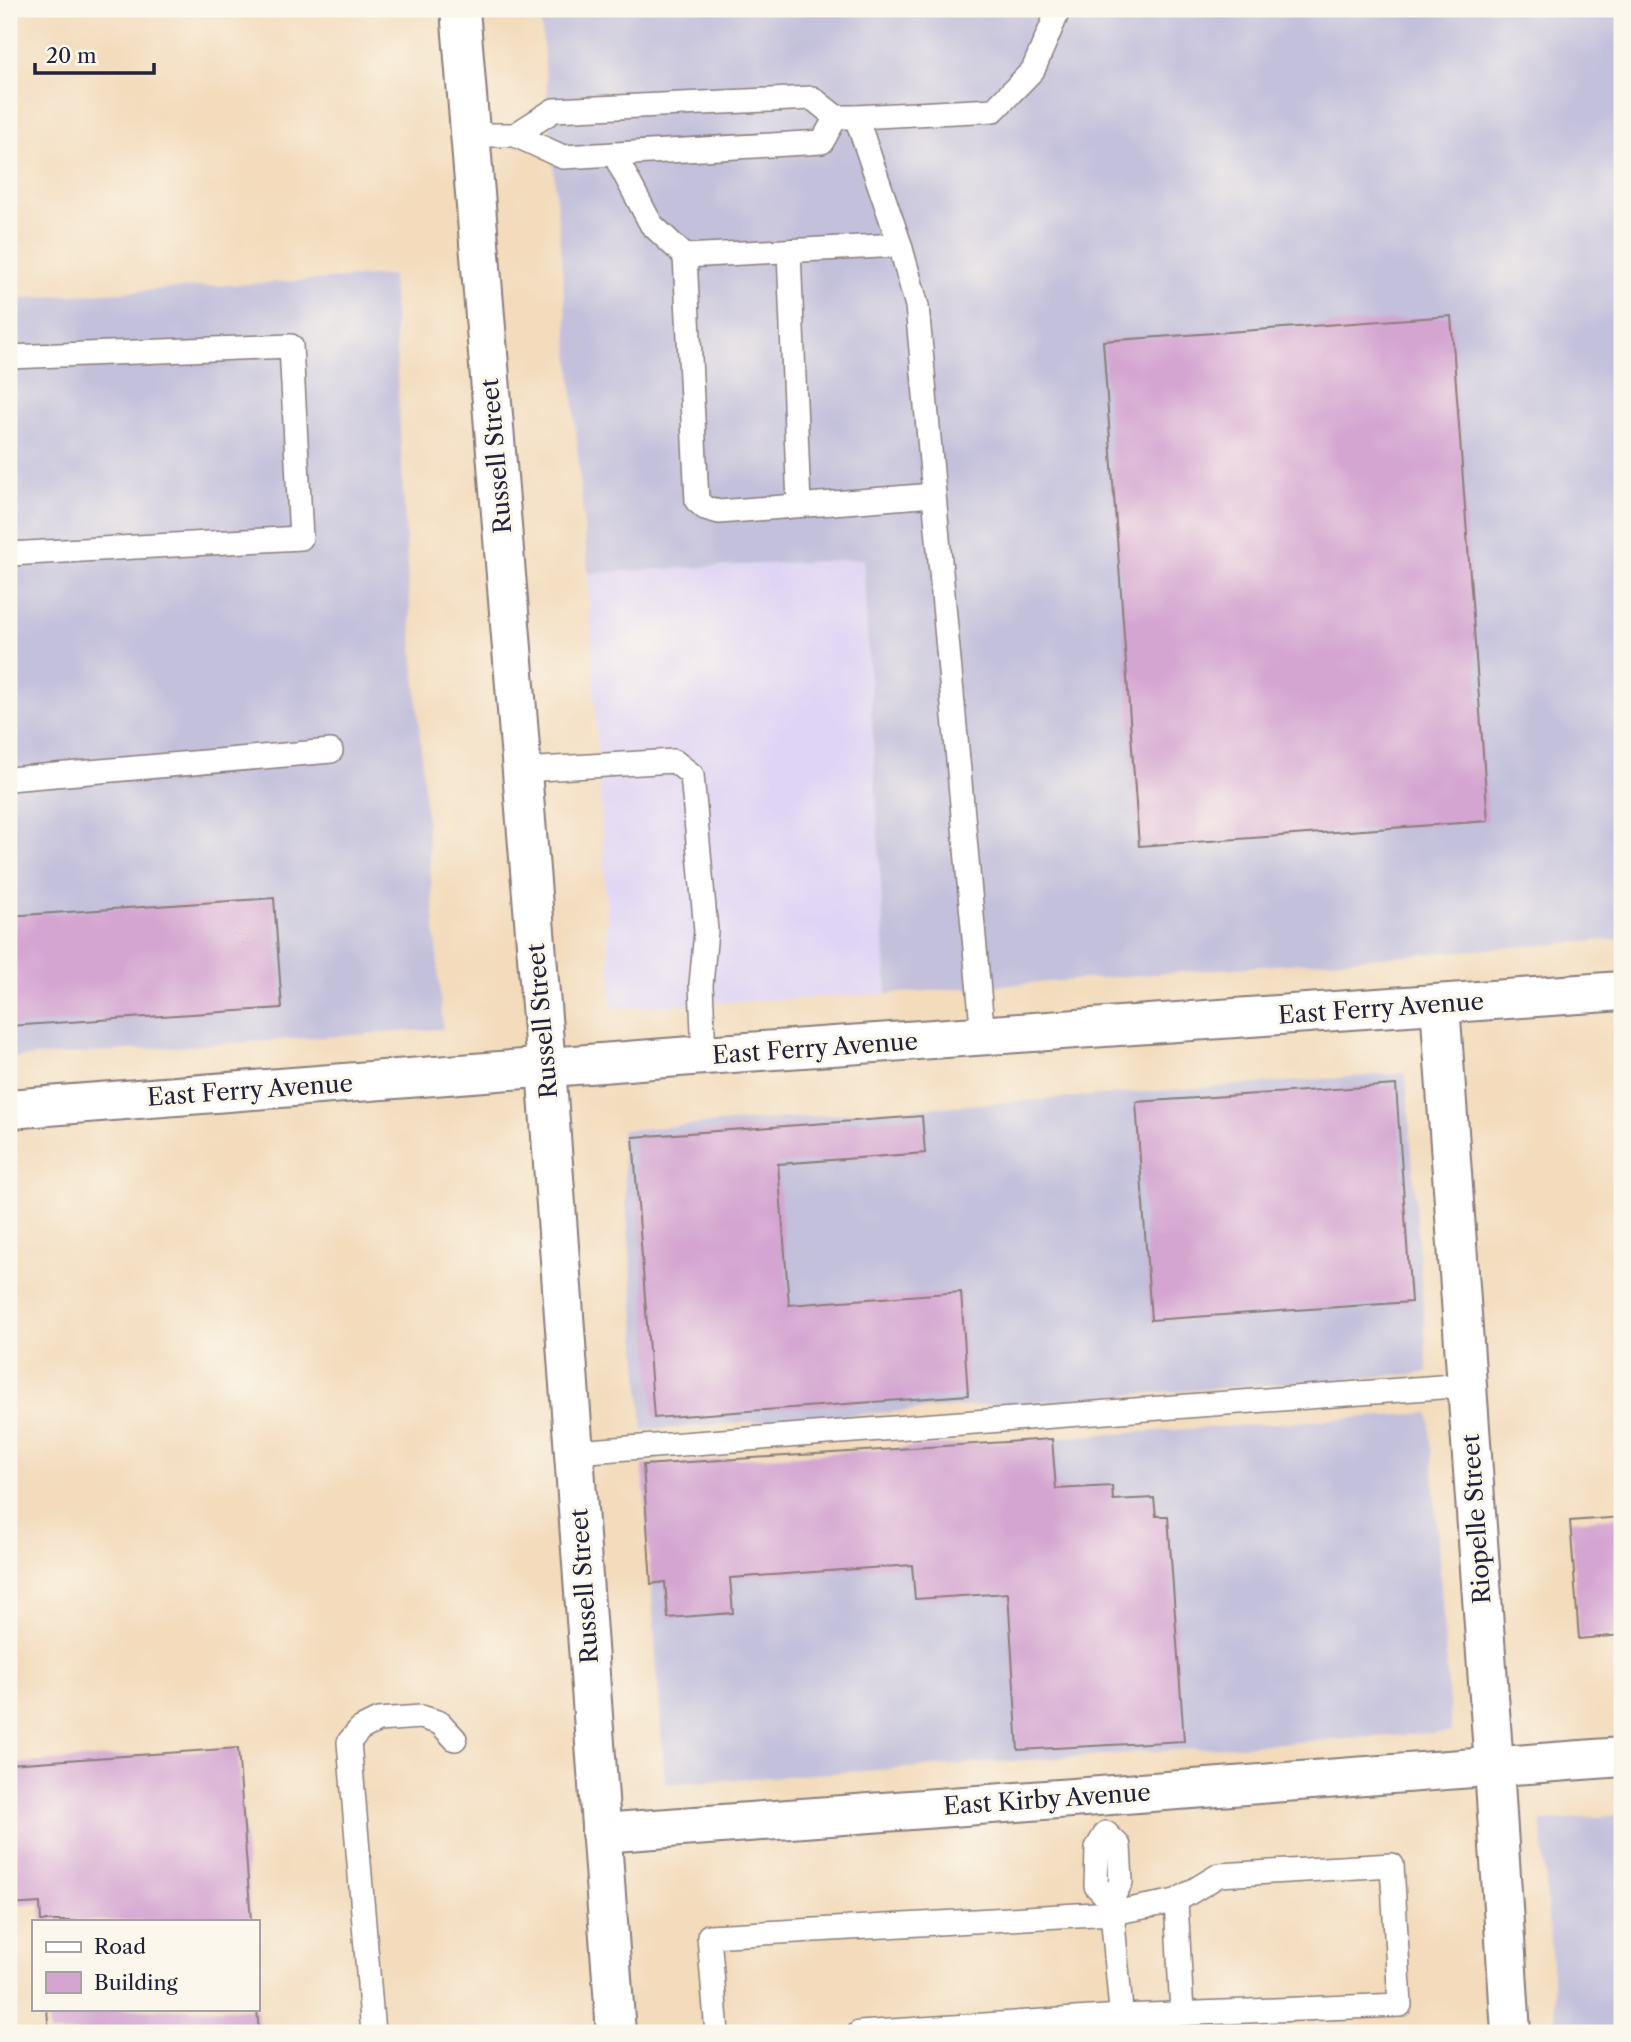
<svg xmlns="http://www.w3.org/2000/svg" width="1631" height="2042" viewBox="0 0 1631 2042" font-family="'Libre Caslon Text',serif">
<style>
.built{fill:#dfd4f5}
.industrial{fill:#c3c0db}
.building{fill:#d4a5d1}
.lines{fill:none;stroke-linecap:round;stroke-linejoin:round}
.service-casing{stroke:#8a7e7c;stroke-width:26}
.minor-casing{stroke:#8a7e7c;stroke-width:42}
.tertiary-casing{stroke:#8a7e7c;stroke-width:42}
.service{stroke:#fff;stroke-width:23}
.minor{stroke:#fff;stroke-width:38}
.tertiary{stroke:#fff;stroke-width:38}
.labels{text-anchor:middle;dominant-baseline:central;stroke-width:6;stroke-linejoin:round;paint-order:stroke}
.street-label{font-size:24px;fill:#22223b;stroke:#fbf7ec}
</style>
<rect width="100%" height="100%" fill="#fbf7ec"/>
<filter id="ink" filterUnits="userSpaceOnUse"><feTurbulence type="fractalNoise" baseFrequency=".0143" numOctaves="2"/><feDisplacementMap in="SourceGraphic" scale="14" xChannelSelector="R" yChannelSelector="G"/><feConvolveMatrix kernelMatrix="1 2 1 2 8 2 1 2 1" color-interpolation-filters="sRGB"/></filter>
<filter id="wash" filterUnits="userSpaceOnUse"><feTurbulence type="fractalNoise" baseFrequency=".00686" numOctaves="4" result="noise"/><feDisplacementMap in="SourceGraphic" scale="28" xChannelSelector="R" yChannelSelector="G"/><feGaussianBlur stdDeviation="1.57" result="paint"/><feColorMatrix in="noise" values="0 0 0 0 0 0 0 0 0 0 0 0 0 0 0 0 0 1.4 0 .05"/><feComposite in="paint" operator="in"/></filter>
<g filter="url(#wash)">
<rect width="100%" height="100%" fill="#f3dbbc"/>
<polygon class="built" points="863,559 887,994 612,1008 588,573"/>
<g class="industrial">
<polygon points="540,9 1622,9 1622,939 887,994 863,559 588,573"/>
<polygon points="392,275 408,584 443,1029 9,1058 9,299"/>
<polygon points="1406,1073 1428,1373 643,1430 621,1130"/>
<polygon points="1429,1413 1451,1732 665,1784 643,1465"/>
<polygon points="1622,1815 1622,2033 1557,2033 1541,1821"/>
</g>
<g id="blocks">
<g class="building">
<polygon points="1451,316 1488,821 1139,846 1103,341"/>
<polygon points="274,898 282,1008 9,1026 9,916"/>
<polygon points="1396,1085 1411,1302 1151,1320 1136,1102"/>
<polygon points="922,1116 925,1153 778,1164 789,1305 961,1292 968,1395 654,1418 633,1137"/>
<polygon points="1052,1439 1056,1489 1112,1486 1113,1500 1154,1498 1156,1516 1168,1516 1184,1741 1018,1750 1008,1593 915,1599 912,1565 730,1578 733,1613 668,1618 665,1582 651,1584 643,1465"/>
<polygon points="1622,1517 1622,1635 1579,1639 1570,1521"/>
<polygon points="238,1748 251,1921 41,1921 40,1903 9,1905 9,1764"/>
<polygon points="47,2009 257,2009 259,2033 49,2033"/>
</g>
</g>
</g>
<g filter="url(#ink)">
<use href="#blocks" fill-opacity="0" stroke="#8a7e7c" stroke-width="2"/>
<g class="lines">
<defs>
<g id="service">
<polyline points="856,117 994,110 1033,70 1059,9"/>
<polyline points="470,135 515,135 563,157 822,142 836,117"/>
<polyline points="515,135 554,110 812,98 836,117 856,117 900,245 917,306 983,1037"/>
<polyline points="614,154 651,224 685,256 697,501 705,508 719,512 934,495"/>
<polyline points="789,251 799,505"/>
<polyline points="685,256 900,245"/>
<polyline points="9,357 291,346 301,538 9,554"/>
<polyline points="522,770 674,761 692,775 706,931 701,985 704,1055"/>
<polyline points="9,779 331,751"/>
<polyline points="575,1452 1467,1385"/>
<polyline points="1111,1901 1096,1886 1097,1848 1106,1833 1119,1846 1121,1882 1111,1901 1123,2033"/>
<polyline points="1176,1901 1182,2013"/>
<polyline points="373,2033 349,1742 360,1729 378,1720 421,1717 440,1723 455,1739"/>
<polyline points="717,2033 709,1936 1112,1913 1176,1901 1219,1875 1392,1865 1400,2005 1122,2016 859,2033"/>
</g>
<g id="minor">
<polyline points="1440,1004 1494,1767 1511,2033"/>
<polyline points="601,1833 1622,1757"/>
</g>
<g id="tertiary">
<polyline points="460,9 546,1067 616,2033"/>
<polyline points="9,1109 704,1055 1622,991"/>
</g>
</defs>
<use href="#service" class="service-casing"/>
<use href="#minor" class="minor-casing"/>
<use href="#tertiary" class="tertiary-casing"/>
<use href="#service" class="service"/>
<use href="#minor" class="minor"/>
<use href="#tertiary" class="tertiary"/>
</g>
</g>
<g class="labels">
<g class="street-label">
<text transform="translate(496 456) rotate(-95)">Russell Street</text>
<text transform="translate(1381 1008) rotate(-4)">East Ferry Avenue</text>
<text transform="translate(542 1021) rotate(-95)">Russell Street</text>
<text transform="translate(815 1048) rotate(-4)">East Ferry Avenue</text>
<text transform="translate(250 1090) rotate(-4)">East Ferry Avenue</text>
<text transform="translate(1476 1519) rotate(-94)">Riopelle Street</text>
<text transform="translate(584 1586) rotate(-94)">Russell Street</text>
<text transform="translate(1047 1799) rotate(-4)">East Kirby Avenue</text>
</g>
</g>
<rect width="1631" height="2042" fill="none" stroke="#fbf7ec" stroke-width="35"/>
<rect x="32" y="1920" width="228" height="91" fill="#fbf7ec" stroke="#a4a2a5" stroke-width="2"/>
<rect x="46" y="1942" width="35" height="10" fill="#ffffff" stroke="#a4a2a5" stroke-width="2"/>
<text x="94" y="1954" font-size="21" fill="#22223b">Road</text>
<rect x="46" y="1972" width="35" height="21" fill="#d4a5d1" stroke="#a4a2a5" stroke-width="2"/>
<text x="94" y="1990" font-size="21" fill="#22223b">Building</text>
<path d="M35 63v10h119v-10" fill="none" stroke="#22223b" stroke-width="3.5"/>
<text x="46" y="63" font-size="21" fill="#22223b" stroke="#fbf7ec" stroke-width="5" paint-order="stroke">20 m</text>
</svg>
